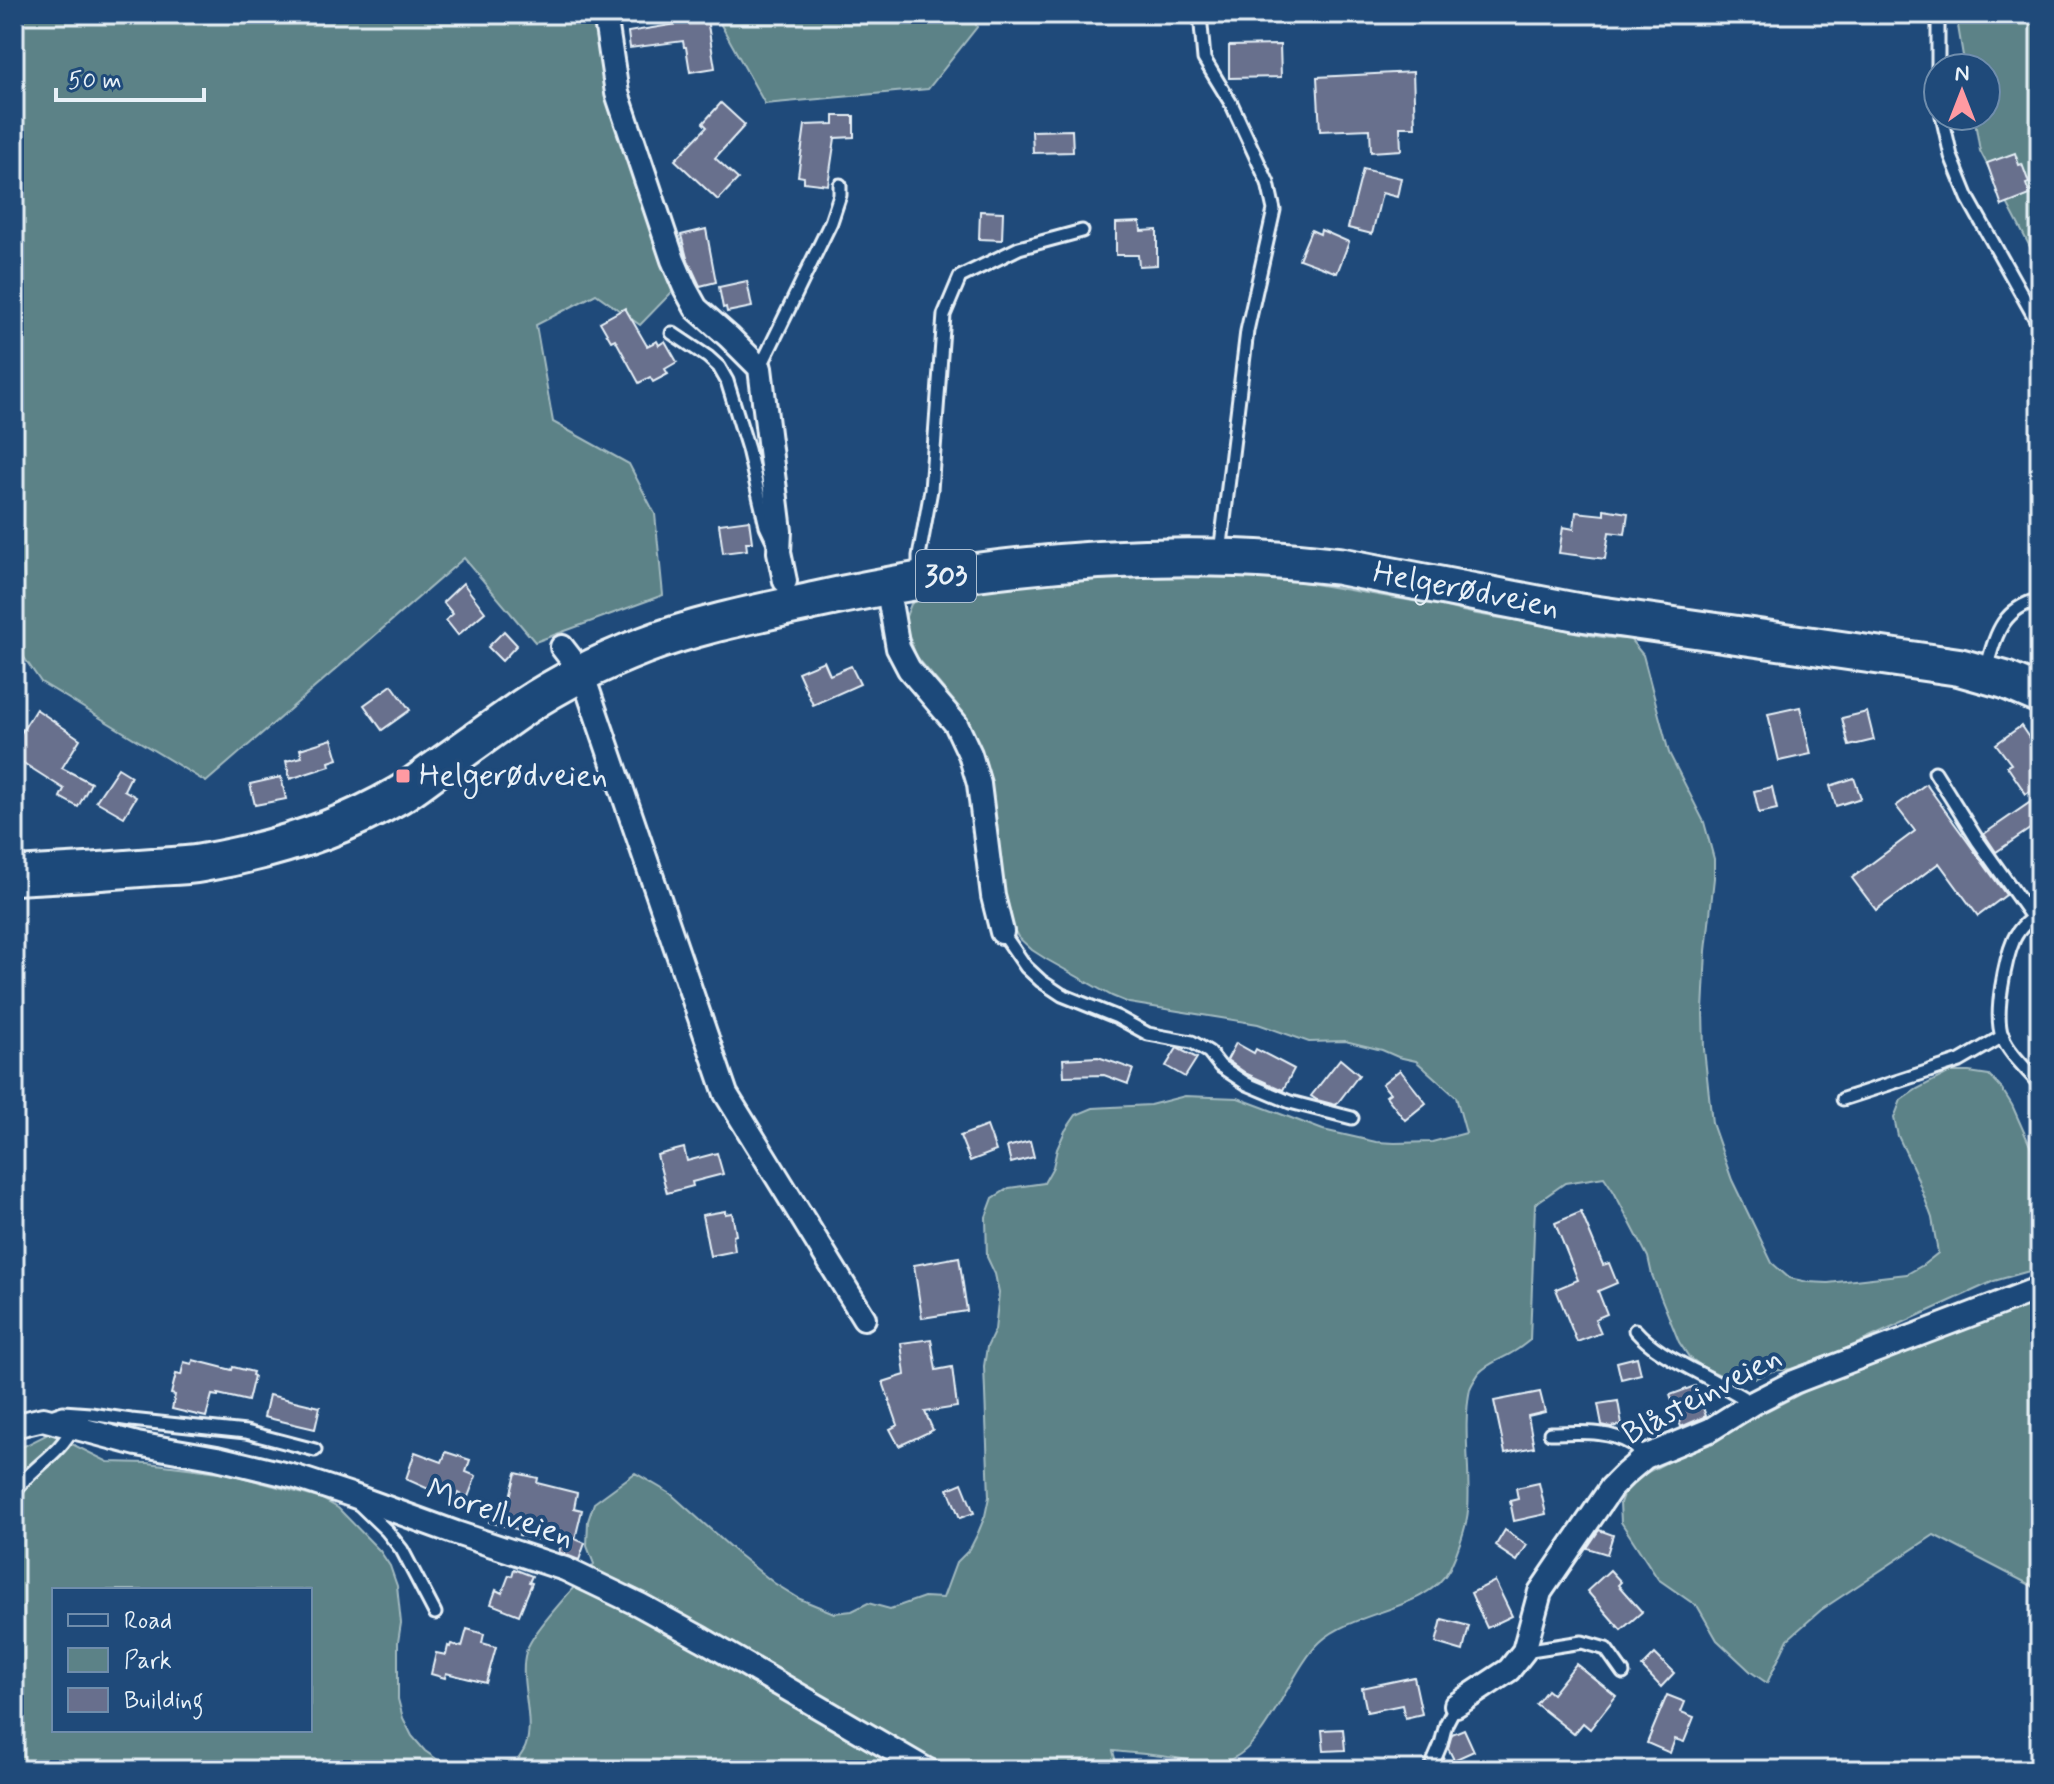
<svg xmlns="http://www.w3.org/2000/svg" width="2054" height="1784" viewBox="0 0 2054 1784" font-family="Mynerve,sans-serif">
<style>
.green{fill:#5c8287;stroke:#a2bac0;stroke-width:2;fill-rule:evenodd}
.building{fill:#686f8d;stroke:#e8f1f8;stroke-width:2}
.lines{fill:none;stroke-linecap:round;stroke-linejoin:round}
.lane-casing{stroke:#e8f1f8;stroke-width:17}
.street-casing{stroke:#e8f1f8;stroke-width:28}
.primary-casing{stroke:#e8f1f8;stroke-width:42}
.lane{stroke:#1f4a7a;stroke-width:11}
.street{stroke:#1f4a7a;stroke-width:22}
.primary{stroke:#1f4a7a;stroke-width:36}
.poi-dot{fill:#ff9aa2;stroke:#1f4a7a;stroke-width:3}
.labels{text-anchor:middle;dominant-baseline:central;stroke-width:8;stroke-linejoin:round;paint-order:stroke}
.shield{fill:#1f4a7a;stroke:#acbfd2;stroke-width:2}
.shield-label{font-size:30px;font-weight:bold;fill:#e8f1f8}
.street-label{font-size:32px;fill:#e8f1f8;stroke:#1f4a7a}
.poi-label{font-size:32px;fill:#e8f1f8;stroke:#1f4a7a;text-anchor:start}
</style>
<rect width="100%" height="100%" fill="#1f4a7a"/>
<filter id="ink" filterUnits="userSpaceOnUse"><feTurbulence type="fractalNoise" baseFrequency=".0125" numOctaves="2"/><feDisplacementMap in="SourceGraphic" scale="16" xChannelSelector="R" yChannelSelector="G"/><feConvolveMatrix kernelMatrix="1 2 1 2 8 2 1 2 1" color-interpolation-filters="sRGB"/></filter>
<g filter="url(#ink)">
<g class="green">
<polygon points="14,14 599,14 673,291 640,325 596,294 536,325 553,422 629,464 655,514 663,595 535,642 464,558 206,782 41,682 14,643"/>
<polygon points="715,14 972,14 977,27 928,89 765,104"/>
<polygon points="1956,14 2040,14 2040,266 1980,151 1974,116 1986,116 1986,68 1965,68"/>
<path d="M1194,575L1291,580L1442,606C1473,615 1504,618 1536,624C1567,630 1598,639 1630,639L1643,655L1669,753L1704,822L1714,859V878L1706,951L1703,1011L1704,1049L1712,1123L1732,1180L1772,1263L1789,1278L1808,1282L1828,1283L1907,1274L1923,1265L1938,1253L1932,1218L1915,1172L1898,1136L1894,1118L1901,1100L1917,1089L1950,1072H1969L1989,1075L2002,1089L2012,1105L2040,1168V1268L1994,1281L1843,1350L1791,1369L1772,1371L1756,1378H1737L1720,1375L1703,1367L1689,1357L1679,1342L1652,1275L1648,1257L1614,1192L1604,1177L1565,1183L1535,1204L1530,1340C1525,1344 1520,1348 1515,1351C1503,1359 1489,1362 1479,1373C1476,1378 1472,1383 1470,1389C1462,1428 1471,1471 1468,1510C1467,1526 1457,1553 1450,1568C1428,1611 1356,1609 1320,1642C1291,1669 1265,1750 1228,1760C1209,1766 1187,1759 1168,1757C1150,1754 1132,1753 1113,1751L1118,1770H14V1451L50,1433L108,1462L148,1463L227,1473L322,1499L338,1508L380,1551L390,1566L397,1586L401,1623L398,1642V1699L403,1718L412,1736L425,1751L441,1762L460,1768L517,1761C520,1756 525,1750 526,1745C535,1719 518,1680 526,1652C532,1631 578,1584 594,1564L587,1546L588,1521L594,1503L635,1473L671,1494L739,1555L774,1583L800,1599L834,1613L852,1611L868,1603L890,1609L924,1597L943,1598L956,1563L970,1549L978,1533L985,1516L989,1497L984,1366L987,1347L995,1330L999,1293L995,1274L987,1257L986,1217L993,1198L1009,1188L1044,1183L1053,1167L1057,1149L1065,1131L1076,1115L1093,1108L1150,1105L1185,1096L1238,1098L1323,1130L1376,1142L1395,1143L1432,1142L1466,1133L1456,1097L1416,1061L1398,1057L1382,1050L1345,1041L1309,1042L1258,1024L1129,1003L1112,996L1046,959L1032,950L1018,937L1009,920L1000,885L986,763L964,713L916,656L904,621L911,604L926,595L1020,576ZM54,1590H310V1730H54Z"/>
<polygon points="2040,1296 2040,1590 1934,1535 1821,1610 1788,1639 1767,1683 1751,1672 1717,1640 1698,1607 1658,1579 1621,1522 1620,1503 1626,1486 1642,1475 1847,1370"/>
</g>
<g class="building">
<polygon points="707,19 715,68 690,72 686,47 684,47 683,41 630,48 628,32"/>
<polygon points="1280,45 1281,77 1229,78 1229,46"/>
<polygon points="1413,72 1415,127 1400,127 1401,150 1371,152 1370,129 1320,131 1317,77"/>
<polygon points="721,103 745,125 715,158 738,179 718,200 675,160 707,127 703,123"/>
<polygon points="834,116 854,116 854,137 835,138 828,185 804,182 804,177 798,176 805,125 834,124"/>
<polygon points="1072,130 1073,152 1033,153 1032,131"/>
<polygon points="2015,153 2019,165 2022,164 2029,183 2026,184 2030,195 2002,206 1987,163"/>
<polygon points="1363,169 1401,178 1397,197 1382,193 1372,234 1348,228"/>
<polygon points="980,211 1003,212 1002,240 979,239"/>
<polygon points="1140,222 1141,231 1157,230 1157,265 1139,266 1138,255 1116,255 1116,223"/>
<polygon points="706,229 716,282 700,286 687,258 681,235"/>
<polygon points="1311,230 1320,234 1321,230 1349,242 1337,273 1299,259"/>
<polygon points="747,281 752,307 727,312 726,307 723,308 719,287"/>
<polygon points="625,308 647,346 657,341 659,345 665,341 677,362 665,369 668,374 653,382 650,377 639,383 615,339 611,341 600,322"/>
<polygon points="1604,509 1628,513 1625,534 1609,532 1605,559 1559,553 1563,527 1574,529 1576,512 1604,515"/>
<polygon points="749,520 752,542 746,542 747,550 723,553 719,524"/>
<polygon points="463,583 485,612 458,635 446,620 453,614 443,602"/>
<polygon points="504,631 517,645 502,661 488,647"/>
<polygon points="824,661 830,675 851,666 860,684 813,705 798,672"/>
<polygon points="392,685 410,710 382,730 364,705"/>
<polygon points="1800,707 1811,754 1779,761 1768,714"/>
<polygon points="36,709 80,739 62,768 91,783 78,807 60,797 64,789 14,757 14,744"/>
<polygon points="1867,712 1874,740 1849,746 1842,718"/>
<polygon points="2021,726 2040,754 2040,784 2026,794 2007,766 2011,764 1996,744"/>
<polygon points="332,739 338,759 329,762 330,766 290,779 286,761 302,757 300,749"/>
<polygon points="118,768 131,776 124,790 136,797 124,817 96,801"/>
<polygon points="281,777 286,799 255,805 250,784"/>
<polygon points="1854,778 1861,798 1836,806 1830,786"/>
<polygon points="1926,784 2006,895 1978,916 1939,863 1876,910 1852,878 1915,831 1896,806"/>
<polygon points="1772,787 1777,809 1759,813 1754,791"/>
<polygon points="2032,801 2040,813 2040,822 1996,852 1984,834"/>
<polygon points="1236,1043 1254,1053 1256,1049 1294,1069 1283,1090 1247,1074 1227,1060"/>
<polygon points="1177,1048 1197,1058 1185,1077 1166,1066"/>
<polygon points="1098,1057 1133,1069 1128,1084 1104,1075 1064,1076 1063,1059"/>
<polygon points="1340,1059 1359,1075 1336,1105 1317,1100 1311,1096"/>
<polygon points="1400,1070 1426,1103 1405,1120 1386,1096 1390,1093 1382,1084"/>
<polygon points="987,1126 996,1151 970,1161 960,1136"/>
<polygon points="1030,1141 1034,1157 1011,1163 1007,1147"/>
<polygon points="684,1148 687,1161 717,1153 723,1174 692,1182 693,1186 667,1193 657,1155"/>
<polygon points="725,1211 725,1214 732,1213 736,1235 733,1236 735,1251 710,1256 702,1215"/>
<polygon points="1581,1212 1603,1265 1609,1263 1617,1283 1598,1291 1607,1314 1595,1319 1601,1333 1577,1342 1556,1289 1578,1280 1555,1223"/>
<polygon points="959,1257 967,1311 922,1318 914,1265"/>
<polygon points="931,1339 936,1370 952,1367 957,1407 925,1412 933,1430 899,1446 890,1429 898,1425 883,1382 905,1375 901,1343"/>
<polygon points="1637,1357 1641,1374 1621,1379 1617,1362"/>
<polygon points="193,1360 232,1370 233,1367 253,1372 252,1375 254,1376 248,1401 218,1394 218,1396 212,1395 206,1417 172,1409 175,1395 171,1394 176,1374 181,1375 184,1362 192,1364"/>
<polygon points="1695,1386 1706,1416 1681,1427 1670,1395"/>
<polygon points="1540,1392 1545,1412 1528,1416 1534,1447 1505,1453 1494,1401"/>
<polygon points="269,1395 320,1407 315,1429 264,1417"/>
<polygon points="1618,1401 1622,1425 1611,1427 1602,1425 1598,1404"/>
<polygon points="415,1452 442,1462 446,1452 470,1460 466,1472 476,1476 468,1497 458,1493 456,1497 436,1489 435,1492 406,1479"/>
<polygon points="516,1473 538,1478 537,1483 577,1493 574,1508 582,1510 575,1539 585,1543 579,1560 559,1552 561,1545 519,1535 520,1530 489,1522 493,1506 507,1509"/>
<polygon points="962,1483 974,1513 960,1518 948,1489"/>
<polygon points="1539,1483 1546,1514 1514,1521 1510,1501 1518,1499 1516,1488"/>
<polygon points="1505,1530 1527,1545 1517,1561 1499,1549 1500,1548 1496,1545"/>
<polygon points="1599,1530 1613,1535 1607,1554 1587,1548"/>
<polygon points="514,1569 532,1576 529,1582 532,1583 519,1615 491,1604 496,1590 502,1593 509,1575 512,1576"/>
<polygon points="1610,1570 1621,1582 1618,1585 1642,1612 1621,1630 1587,1591"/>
<polygon points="1495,1581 1512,1616 1487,1628 1471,1593"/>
<polygon points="1442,1619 1469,1626 1463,1651 1436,1643"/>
<polygon points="467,1629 484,1634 482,1643 496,1647 486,1683 446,1673 445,1678 431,1674 436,1653 446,1655 448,1646 450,1647 451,1644 462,1647"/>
<polygon points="1655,1654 1674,1673 1661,1687 1642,1667"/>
<polygon points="1576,1664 1616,1696 1590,1729 1583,1723 1574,1734 1536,1704 1547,1690 1552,1694"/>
<polygon points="1414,1677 1422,1714 1405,1718 1402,1705 1367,1712 1362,1688"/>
<polygon points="1667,1695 1685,1702 1681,1712 1694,1717 1684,1742 1675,1739 1670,1753 1647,1743"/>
<polygon points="1343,1729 1345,1750 1324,1751 1322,1730"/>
<polygon points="1464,1729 1474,1751 1454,1760 1448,1748 1452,1734"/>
</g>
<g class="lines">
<defs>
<g id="lane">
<polyline points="1200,14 1204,59 1232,105 1268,183 1274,210 1247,331 1220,553"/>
<polyline points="1938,81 1938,14"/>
<polyline points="1942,116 1951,156 1968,198 2040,327"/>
<polyline points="672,333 708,357 719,367 727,381 748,449 766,526 775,545"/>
<polyline points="760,368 831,222 840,195 840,185"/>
<polyline points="919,575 919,556 931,490 944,315 960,277 1019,248 1082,231"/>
<path d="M1986,669C1996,635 2001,609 2040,599"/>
<polyline points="1935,772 1978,841 2032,917"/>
<path d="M2040,913C2030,918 2019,928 2014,939C2005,960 1994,1014 2002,1036C2009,1054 2028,1070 2040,1085"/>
<polyline points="1002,932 1026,967 1041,981 1062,995 1117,1017 1148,1034 1192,1042 1209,1052 1220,1066 1247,1084 1290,1102 1352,1118"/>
<polyline points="1843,1099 1960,1061 2003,1036"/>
<path d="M1635,1330C1653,1350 1674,1360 1697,1372C1716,1382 1734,1392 1752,1403"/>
<polyline points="51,1416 63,1412 91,1414 131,1420 246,1432 315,1450"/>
<path d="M1550,1433C1576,1433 1608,1429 1631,1444C1636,1447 1641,1453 1645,1457"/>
<path d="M14,1492C31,1468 60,1454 73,1427"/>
<polyline points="359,1504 387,1531 402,1550 435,1613"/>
<polyline points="1524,1651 1582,1642 1606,1649 1623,1673"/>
<polyline points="1430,1770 1441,1744 1446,1724 1456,1705"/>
</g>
<g id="street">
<polyline points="605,14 617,93 673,260 685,288 696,308 729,337 760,368 780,531 779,552 785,581"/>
<polyline points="887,585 898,648 909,669 956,724 970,754 979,784 993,896 1002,932"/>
<polyline points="562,647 582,673 726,1094 864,1318"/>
<polyline points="14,1426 43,1419 137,1444 217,1458 296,1477 351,1495 456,1533 565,1569 640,1605 702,1639 927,1770"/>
<polyline points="1456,1705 1509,1670 1524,1651 1540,1592 1611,1488 1625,1474 1645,1457 1710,1430 1753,1403 1794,1382 2040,1288"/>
</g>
<g id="primary">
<path id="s1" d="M14,876C61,874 107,871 153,867C170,866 186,866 202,863C271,851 339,830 399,795C413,787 426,776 439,767C468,747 496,726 525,706C561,682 602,662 643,646C700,624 759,613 818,600C989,563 1165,545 1339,566L1577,612L1959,667L2005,680L2040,695"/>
</g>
</defs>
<use href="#lane" class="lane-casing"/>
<use href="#street" class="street-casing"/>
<use href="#primary" class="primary-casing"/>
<use href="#lane" class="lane"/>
<use href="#street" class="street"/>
<use href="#primary" class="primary"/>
</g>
</g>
<rect class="poi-dot" x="395" y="768" width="16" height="16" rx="4"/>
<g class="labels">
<rect class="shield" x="916" y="550" width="60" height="52" rx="6"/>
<g class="shield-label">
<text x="946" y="576">303</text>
</g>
<g class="street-label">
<text stroke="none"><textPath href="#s1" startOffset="1520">Helgerødveien</textPath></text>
<text transform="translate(1702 1396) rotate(-28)">Blåsteinveien</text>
<text transform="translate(500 1514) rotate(19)">Morellveien</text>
</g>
<g class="poi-label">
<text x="419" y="776">Helgerødveien</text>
</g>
</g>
<rect width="2054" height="1784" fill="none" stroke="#1f4a7a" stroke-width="48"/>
<rect x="24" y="24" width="2006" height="1736" fill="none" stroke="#e8f1f8" stroke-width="3" filter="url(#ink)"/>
<rect x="52" y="1588" width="260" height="144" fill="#1f4a7a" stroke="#6f8dac" stroke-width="2"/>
<rect x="68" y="1614" width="40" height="12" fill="#1f4a7a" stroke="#6f8dac" stroke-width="2"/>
<text x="124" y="1628" font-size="24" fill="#e8f1f8">Road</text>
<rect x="68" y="1648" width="40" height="24" fill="#5c8287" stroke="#6f8dac" stroke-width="2"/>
<text x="124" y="1668" font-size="24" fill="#e8f1f8">Park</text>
<rect x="68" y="1688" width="40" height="24" fill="#686f8d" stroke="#6f8dac" stroke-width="2"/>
<text x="124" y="1708" font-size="24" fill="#e8f1f8">Building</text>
<g transform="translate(1962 92)"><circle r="38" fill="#1f4a7a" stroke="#6f8dac" stroke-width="2"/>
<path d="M0-6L14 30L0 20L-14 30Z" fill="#ff9aa2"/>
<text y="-12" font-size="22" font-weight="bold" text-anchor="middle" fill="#e8f1f8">N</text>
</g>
<path d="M56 88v12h148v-12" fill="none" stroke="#e8f1f8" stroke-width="4"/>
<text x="68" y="88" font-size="24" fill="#e8f1f8" stroke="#1f4a7a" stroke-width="6" paint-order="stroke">50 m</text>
</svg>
